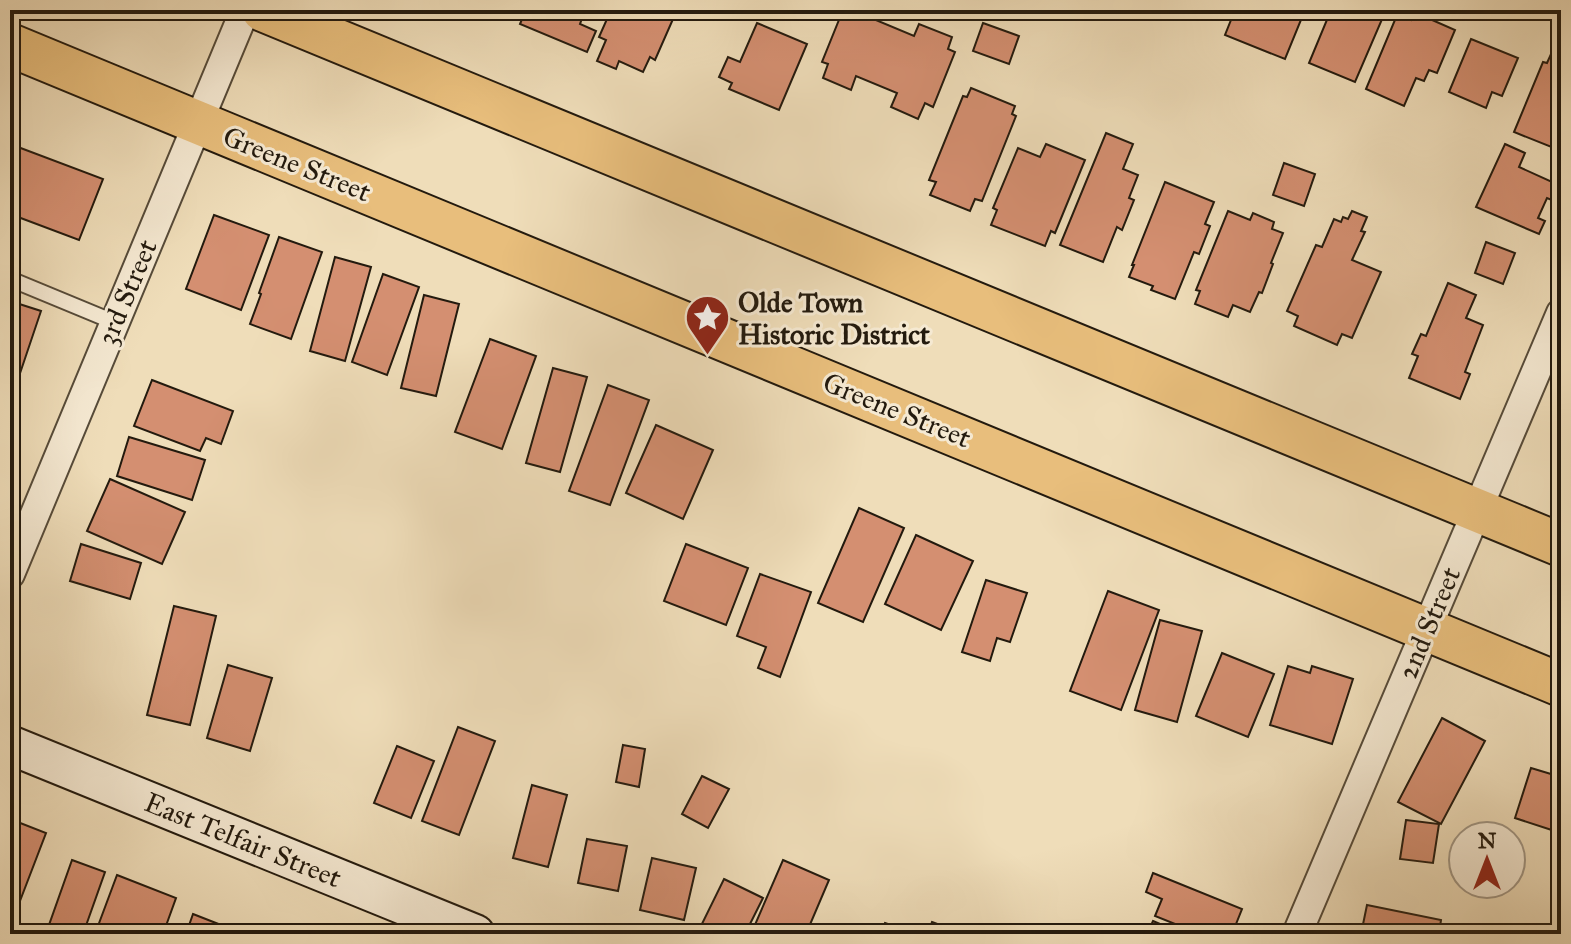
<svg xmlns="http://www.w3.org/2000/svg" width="1571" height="944" viewBox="0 0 1571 944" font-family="'IM FELL Great Primer',serif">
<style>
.building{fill:#d48f71;stroke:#231a0e;stroke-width:2}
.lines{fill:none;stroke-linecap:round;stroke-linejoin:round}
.lane-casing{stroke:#564b39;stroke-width:18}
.street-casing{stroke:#564b39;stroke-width:32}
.secondary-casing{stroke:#231a0e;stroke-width:42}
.primary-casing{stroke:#231a0e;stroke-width:46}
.lane{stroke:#f5e9d2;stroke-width:14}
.street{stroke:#f5e9d2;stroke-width:28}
.secondary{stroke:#f5e9d2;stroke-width:38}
.primary{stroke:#e8be7c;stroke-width:42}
.labels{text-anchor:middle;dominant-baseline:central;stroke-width:6;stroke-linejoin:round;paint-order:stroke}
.street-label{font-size:28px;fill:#231a0e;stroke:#f5e9d2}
.poi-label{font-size:28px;font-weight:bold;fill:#231a0e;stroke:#f5e9d2;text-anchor:start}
</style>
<rect width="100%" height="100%" fill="#efddb9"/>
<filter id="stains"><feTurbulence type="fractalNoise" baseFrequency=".0025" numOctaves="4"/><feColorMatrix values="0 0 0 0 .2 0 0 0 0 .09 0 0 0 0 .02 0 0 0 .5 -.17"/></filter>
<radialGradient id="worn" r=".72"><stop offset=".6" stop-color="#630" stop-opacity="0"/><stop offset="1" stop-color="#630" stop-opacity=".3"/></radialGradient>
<g class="building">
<polygon points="523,10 585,10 580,24 596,31 587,52 520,24 525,12"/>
<polygon points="611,10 677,10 655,60 650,57 643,72 619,61 616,69 597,61 606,40 599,37"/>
<polygon points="843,10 852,10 914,36 919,24 952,37 948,49 955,52 933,107 925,103 918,119 891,107 897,93 856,76 851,90 823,78 828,64 822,62"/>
<polygon points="1235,10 1305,10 1285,59 1225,35"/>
<polygon points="1331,10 1386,10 1355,82 1309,63"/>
<polygon points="1414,12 1455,30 1437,73 1429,70 1424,81 1416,78 1404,106 1366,89 1397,15 1411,20"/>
<polygon points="757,23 807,44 779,110 729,89 732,83 719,77 728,57 740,62"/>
<polygon points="983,23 1019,36 1009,64 973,51"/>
<polygon points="1471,39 1518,58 1502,96 1492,92 1486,108 1449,92"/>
<polygon points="1551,54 1561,58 1561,146 1559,150 1514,132 1543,62 1547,63"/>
<polygon points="971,88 1015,106 1012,114 1016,116 982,201 975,199 970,211 930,195 936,182 929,180 963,96 967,97"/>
<polygon points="1106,133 1133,144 1123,169 1138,175 1129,198 1134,200 1122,230 1117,227 1103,262 1060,245"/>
<polygon points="10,144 103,179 79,240 10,214"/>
<polygon points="1046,144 1085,160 1055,233 1051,231 1045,246 991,225 997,210 993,208 1018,148 1040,157"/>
<polygon points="1505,144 1525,153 1519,167 1561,186 1554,201 1547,198 1538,218 1545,221 1539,234 1476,207"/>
<polygon points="1284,163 1315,174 1304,206 1273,195"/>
<polygon points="1165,182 1214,202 1205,224 1210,226 1199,254 1194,252 1175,299 1151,290 1153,286 1129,277 1134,265 1132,265"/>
<polygon points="1228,211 1250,220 1253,213 1274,222 1272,229 1283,233 1271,263 1273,264 1262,293 1259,292 1250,312 1233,305 1228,317 1195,304 1200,291 1196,290"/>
<polygon points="1352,211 1367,217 1361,231 1365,232 1352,260 1381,272 1352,338 1342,334 1337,345 1294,326 1298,316 1287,311 1316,245 1322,247 1334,219 1341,222 1343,217 1348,219"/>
<polygon points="214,215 269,235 241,310 186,289"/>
<polygon points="279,237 322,252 291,339 250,324 261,294 259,293"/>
<polygon points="1486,242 1515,253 1503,284 1475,273"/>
<polygon points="335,257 371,267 345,361 310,351"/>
<polygon points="383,274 419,287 387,375 352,362"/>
<polygon points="1448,283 1476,295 1466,318 1483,325 1465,372 1470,374 1460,399 1409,378 1418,356 1412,354 1421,334 1426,336"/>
<polygon points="424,295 459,304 436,396 401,388"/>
<polygon points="10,301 41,311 10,403"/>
<polygon points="490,339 536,356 502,449 455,432"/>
<polygon points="553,368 587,377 560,472 526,463"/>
<polygon points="152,380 233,411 221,444 206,438 200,451 134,426"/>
<polygon points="608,385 649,400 610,505 569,491"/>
<polygon points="656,425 713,450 683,519 626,493"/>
<polygon points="129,437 205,460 192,500 117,476"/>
<polygon points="110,479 185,512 162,564 87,531"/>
<polygon points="859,508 904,528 863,622 818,603"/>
<polygon points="916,535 973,561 941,630 885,604"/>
<polygon points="81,544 141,563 130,599 70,581"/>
<polygon points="686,544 748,568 726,625 664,601"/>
<polygon points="760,574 811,592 780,677 758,668 766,647 737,636"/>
<polygon points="986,580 1027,593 1010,642 997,638 990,661 962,652"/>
<polygon points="1108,591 1159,610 1121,710 1070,691"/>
<polygon points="174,606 216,616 190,725 147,715"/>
<polygon points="1160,620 1202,631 1177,722 1135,710"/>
<polygon points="1222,653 1274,674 1248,737 1196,716"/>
<polygon points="228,665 272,678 250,751 207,738"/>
<polygon points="1288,666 1310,673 1312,666 1353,679 1332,744 1270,725"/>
<polygon points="1442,718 1485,741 1441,824 1398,802"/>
<polygon points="458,727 495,741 459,835 422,821"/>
<polygon points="623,745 645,749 639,787 616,782"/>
<polygon points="397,746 434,761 411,818 374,803"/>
<polygon points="1531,768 1561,777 1561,833 1515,818"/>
<polygon points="702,776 729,789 708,828 682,814"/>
<polygon points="532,785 567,795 548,867 513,858"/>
<polygon points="10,819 46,833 10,927"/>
<polygon points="1406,820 1439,824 1433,863 1400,859"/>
<polygon points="587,839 627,846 618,891 578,883"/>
<polygon points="652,858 696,868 684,920 640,910"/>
<polygon points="72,860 105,872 83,934 75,934 49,925"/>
<polygon points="783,860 829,880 806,934 751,934"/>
<polygon points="1153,873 1242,909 1232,934 1200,934 1155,916 1162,899 1146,892"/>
<polygon points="117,875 176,898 163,934 95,934"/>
<polygon points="724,879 763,898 745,934 697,934"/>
<polygon points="1367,905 1441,920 1439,934 1361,934"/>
<polygon points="193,914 244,934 186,934"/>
<polygon points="1153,921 1183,934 1147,934"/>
<polygon points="932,922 964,934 928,934"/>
<polygon points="885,923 911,932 910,934 881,934"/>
</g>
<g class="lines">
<defs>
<polyline id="lane" points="10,279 114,322"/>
<g id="street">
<polyline points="10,574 245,10"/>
<polyline points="1297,934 1561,313"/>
</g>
<polyline id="secondary" points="10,745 475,934"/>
<g id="primary">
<polyline points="263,10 1561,545"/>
<polyline points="10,45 1561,685"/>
</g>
</defs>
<use href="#lane" class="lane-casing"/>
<use href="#street" class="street-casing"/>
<use href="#secondary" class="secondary-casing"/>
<use href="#primary" class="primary-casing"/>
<use href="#lane" class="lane"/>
<use href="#street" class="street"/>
<use href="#secondary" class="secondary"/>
<use href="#primary" class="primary"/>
</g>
<defs>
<symbol id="sight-pin" viewBox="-11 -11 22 30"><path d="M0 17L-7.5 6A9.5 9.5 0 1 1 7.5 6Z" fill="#8f2418" stroke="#f5e9d2"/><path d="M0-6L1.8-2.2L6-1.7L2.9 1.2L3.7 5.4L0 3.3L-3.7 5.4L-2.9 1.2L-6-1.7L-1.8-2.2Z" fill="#fff"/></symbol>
</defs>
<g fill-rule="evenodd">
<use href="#sight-pin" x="682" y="292" width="51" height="69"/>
</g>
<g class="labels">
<g class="street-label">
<text transform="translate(297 164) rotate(22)">Greene Street</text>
<text transform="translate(127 292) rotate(-67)">3rd Street</text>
<text transform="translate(897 410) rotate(22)">Greene Street</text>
<text transform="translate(1429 623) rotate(-67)">2nd Street</text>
<text transform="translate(243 840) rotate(22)">East Telfair Street</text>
</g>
<g class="poi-label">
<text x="738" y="302">Olde Town<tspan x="738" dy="32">Historic District</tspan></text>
</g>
</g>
<rect width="1571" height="944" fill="none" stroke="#efddb9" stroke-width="40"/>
<rect x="12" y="12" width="1547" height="920" fill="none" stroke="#231a0e" stroke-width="4"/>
<rect x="20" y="20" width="1531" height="904" fill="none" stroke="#231a0e" stroke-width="2"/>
<g transform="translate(1487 860)"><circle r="38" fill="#f5e9d2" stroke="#a19684" stroke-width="2"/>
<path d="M0-6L14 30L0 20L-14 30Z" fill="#8f2418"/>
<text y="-12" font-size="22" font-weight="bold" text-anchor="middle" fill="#231a0e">N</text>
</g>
<rect width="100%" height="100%" filter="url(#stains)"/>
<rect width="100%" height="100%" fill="url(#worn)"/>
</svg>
